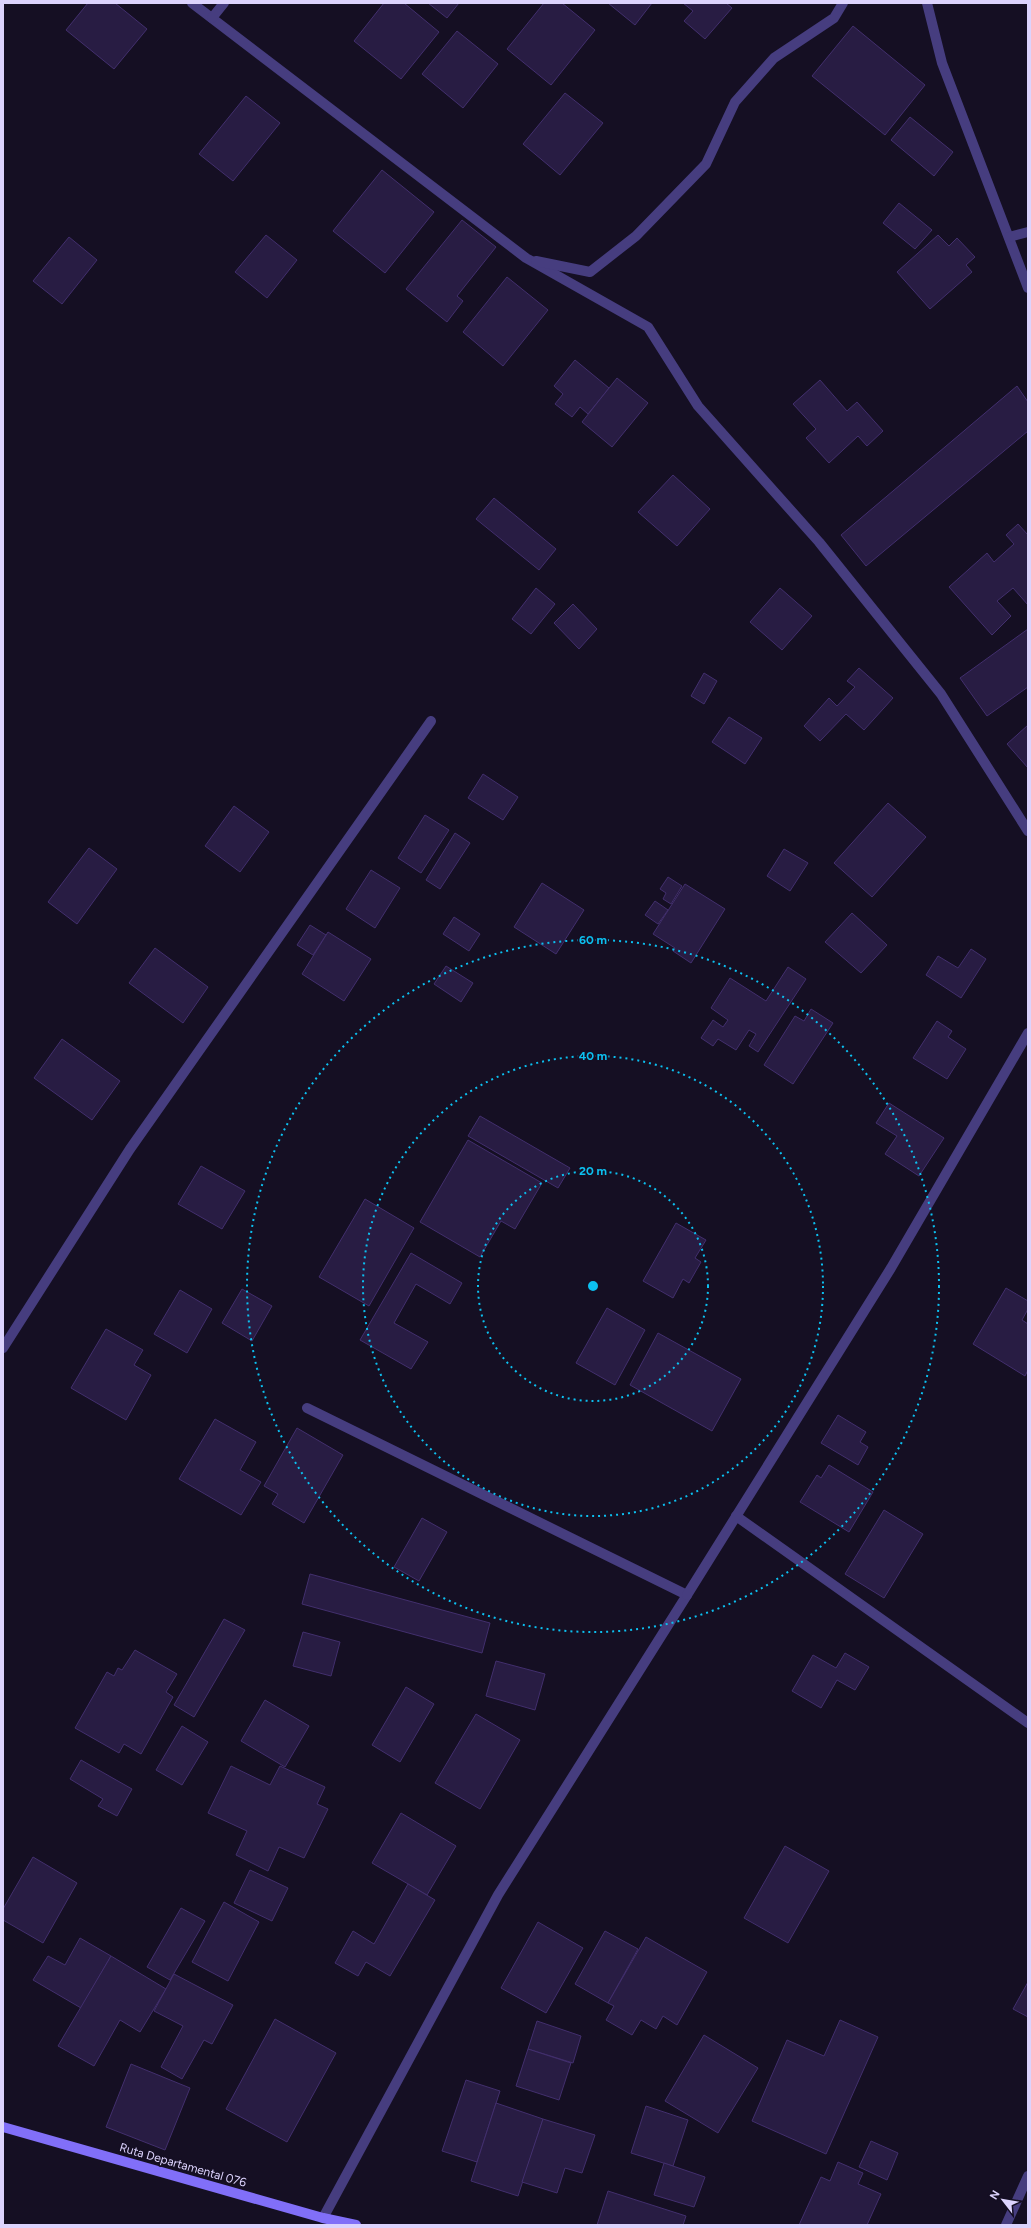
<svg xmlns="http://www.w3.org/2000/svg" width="1031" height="2228" viewBox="0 0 1031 2228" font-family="Figtree,sans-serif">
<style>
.building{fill:#281c43;stroke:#422f6d}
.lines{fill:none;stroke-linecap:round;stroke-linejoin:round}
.lane{stroke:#463d7f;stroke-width:10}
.street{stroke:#463d7f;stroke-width:10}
.secondary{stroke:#816ff8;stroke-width:10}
.ring{fill:none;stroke:#0cc0f0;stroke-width:2;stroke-dasharray:2 4}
.labels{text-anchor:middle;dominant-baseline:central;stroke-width:3.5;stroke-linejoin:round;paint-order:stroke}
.street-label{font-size:12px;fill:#dcd3fd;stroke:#150f23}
.centre{fill:#0cc0f0;stroke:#150f23;stroke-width:2}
.ring-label{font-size:12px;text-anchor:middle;font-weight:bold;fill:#0cc0f0;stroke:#150f23;stroke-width:3.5;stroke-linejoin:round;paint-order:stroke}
</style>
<rect width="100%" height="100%" fill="#150f23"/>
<g class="building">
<polygon points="88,3 115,3 147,29 114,69 66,30"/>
<polygon points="384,3 404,3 439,32 401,79 354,41"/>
<polygon points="428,3 459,3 447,18"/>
<polygon points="544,3 562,3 595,30 551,85 507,49"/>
<polygon points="608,3 652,3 635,25"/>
<polygon points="683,3 726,3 732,8 705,39 684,21 693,11"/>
<polygon points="853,26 925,85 885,135 812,76"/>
<polygon points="457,31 498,64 463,108 422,74"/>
<polygon points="565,93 603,123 560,175 523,144"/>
<polygon points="246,96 280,123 233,181 199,154"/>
<polygon points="910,117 953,152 934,176 891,140"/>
<polygon points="382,170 434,212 385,273 333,231"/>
<polygon points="899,203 932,230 915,249 883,223"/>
<polygon points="462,220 496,247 457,296 463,301 447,322 406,289"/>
<polygon points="266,235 297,260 267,298 235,272"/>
<polygon points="938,235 949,246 957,238 975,257 966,265 972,272 930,309 897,272"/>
<polygon points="69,237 97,260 62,304 33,281"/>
<polygon points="507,277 548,310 503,366 463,332"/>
<polygon points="575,360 609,388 588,414 580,407 572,417 555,404 563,394 554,386"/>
<polygon points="617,378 648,403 612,447 582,422"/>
<polygon points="820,380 847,411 857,402 883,431 867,446 858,436 829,463 806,438 816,429 793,404"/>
<polygon points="1017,386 1028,402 1028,431 866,566 841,535"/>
<polygon points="673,475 710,509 677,546 638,512"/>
<polygon points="494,498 556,549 539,570 476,519"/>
<polygon points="1018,524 1028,535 1028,605 1013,588 997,601 1011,616 992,635 949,587 987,553 994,562 1014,544 1006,535"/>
<polygon points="536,588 555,604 531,634 512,619"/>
<polygon points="780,588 812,616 782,650 750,622"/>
<polygon points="573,604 597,629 579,649 554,623"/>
<polygon points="1028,629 1028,687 987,716 960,678"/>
<polygon points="859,668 893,698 864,730 846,714 820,741 804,726 829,698 837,706 855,687 847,681"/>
<polygon points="704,673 717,681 704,704 691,696"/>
<polygon points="729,717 762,738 745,764 712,742"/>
<polygon points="1028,725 1028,768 1007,744"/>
<polygon points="483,774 518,797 503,820 468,798"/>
<polygon points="888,803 926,837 872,897 834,863"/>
<polygon points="234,806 269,832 240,872 205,846"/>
<polygon points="425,815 449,830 421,873 398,858"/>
<polygon points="455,833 470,843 440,889 426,880"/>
<polygon points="89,848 117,869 77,924 48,902"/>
<polygon points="784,849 808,863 790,891 767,876"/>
<polygon points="371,870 400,888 375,928 346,909"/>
<polygon points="668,877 682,886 671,904 663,899 666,893 660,889"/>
<polygon points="542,883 584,910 556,954 514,927"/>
<polygon points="685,884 725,909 691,963 673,951 675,948 653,934"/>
<polygon points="655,901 668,910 658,924 645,915"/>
<polygon points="852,913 887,945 861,973 825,942"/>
<polygon points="454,917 480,934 469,951 443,934"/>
<polygon points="310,925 326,935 313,955 297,945"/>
<polygon points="328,932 371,959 344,1001 302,974"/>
<polygon points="155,948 208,987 183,1023 129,983"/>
<polygon points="971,949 986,959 961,998 926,975 938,956 958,968"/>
<polygon points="446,966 473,983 461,1002 434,984"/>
<polygon points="788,967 806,979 758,1052 749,1046 756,1034 749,1030 736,1050 718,1039 713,1046 701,1038 713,1020 723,1027 728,1020 711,1008 730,978 766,1001"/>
<polygon points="811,1009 833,1023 793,1084 764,1065 795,1016 804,1021"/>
<polygon points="937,1021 952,1031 948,1037 966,1049 947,1079 913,1058"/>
<polygon points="62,1039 120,1081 92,1120 34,1078"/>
<polygon points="889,1103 944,1138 919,1176 885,1154 897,1136 876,1123"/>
<polygon points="480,1116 570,1168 558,1188 468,1136"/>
<polygon points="468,1140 542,1183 515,1229 501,1221 480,1257 420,1222"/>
<polygon points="201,1166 245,1191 222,1229 178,1204"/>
<polygon points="365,1199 414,1228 369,1306 319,1277"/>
<polygon points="676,1223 706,1240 695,1258 701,1262 689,1283 683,1279 673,1298 643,1281"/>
<polygon points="411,1253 462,1283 450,1304 416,1284 394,1323 428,1342 411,1369 360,1340"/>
<polygon points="1006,1288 1028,1301 1028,1309 1022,1320 1028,1324 1028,1370 1025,1376 973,1344"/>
<polygon points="242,1289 272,1306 252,1341 222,1323"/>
<polygon points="180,1290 212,1309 187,1353 154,1334"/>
<polygon points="607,1308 645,1330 615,1385 576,1363"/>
<polygon points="106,1329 143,1350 134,1365 151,1375 126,1420 71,1388"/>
<polygon points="658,1333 741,1379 712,1431 630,1385"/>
<polygon points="838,1415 866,1432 860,1442 868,1447 858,1465 821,1443"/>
<polygon points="215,1419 256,1442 240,1470 261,1482 241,1515 179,1479"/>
<polygon points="297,1428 343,1455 304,1523 272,1504 278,1494 264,1486"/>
<polygon points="829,1465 873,1492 849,1532 800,1502 817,1475 821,1478"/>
<polygon points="884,1510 923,1534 884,1598 845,1574"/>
<polygon points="422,1518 447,1532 419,1581 394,1567"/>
<polygon points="310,1574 490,1623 482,1653 302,1604"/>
<polygon points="224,1619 245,1630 194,1717 174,1705"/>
<polygon points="303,1632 340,1642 331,1676 293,1666"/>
<polygon points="135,1650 177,1674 166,1692 173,1697 141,1754 124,1744 119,1753 75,1728 107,1672 114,1676 118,1668 122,1670"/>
<polygon points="845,1653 869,1667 855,1690 837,1680 821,1708 792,1691 813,1655 836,1668"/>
<polygon points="496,1661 545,1674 535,1710 486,1696"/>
<polygon points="406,1687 434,1704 400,1762 372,1745"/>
<polygon points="265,1700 309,1726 285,1767 241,1741"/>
<polygon points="476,1714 520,1740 480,1809 435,1783"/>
<polygon points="182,1726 208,1742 182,1785 156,1770"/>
<polygon points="81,1760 132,1789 117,1816 98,1806 103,1799 70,1779"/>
<polygon points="231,1766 270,1785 280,1766 325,1787 317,1804 328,1809 304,1858 279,1847 268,1871 236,1855 247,1831 208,1813"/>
<polygon points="401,1813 456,1846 427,1895 372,1863"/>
<polygon points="785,1846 829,1871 788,1943 744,1918"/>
<polygon points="33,1857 77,1883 43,1943 3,1920 3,1909"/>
<polygon points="250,1870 288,1888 272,1921 234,1903"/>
<polygon points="408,1884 435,1900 390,1976 366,1962 358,1976 335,1963 353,1931 374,1944"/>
<polygon points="224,1902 259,1922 228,1981 192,1962"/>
<polygon points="181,1908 205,1921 170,1980 147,1967"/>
<polygon points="538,1922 583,1948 546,2013 501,1988"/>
<polygon points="605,1931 638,1949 608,2003 575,1984"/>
<polygon points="646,1937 707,1972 677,2025 663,2016 656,2029 641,2020 632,2035 606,2020 614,2006 608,2003"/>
<polygon points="80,1938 111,1956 81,2008 33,1980 48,1956 65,1965"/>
<polygon points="111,1956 166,1989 140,2032 120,2020 94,2066 58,2046"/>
<polygon points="174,1974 233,2005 212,2044 204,2040 182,2079 161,2067 183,2026 154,2011"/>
<polygon points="1028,1982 1028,2017 1013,2009"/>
<polygon points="275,2019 336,2053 287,2142 226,2109"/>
<polygon points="840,2020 878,2037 826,2154 752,2121 787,2040 824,2056"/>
<polygon points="537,2021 581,2036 573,2063 528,2049"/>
<polygon points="704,2035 758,2068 718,2133 665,2101"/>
<polygon points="528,2049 571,2063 559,2100 516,2086"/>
<polygon points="131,2064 190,2088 165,2150 106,2127"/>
<polygon points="466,2080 500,2091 477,2162 442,2151"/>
<polygon points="496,2103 543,2119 518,2196 471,2181"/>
<polygon points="646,2106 688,2120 673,2166 631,2153"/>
<polygon points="543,2119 595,2135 582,2173 565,2168 557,2193 522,2182"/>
<polygon points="871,2141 898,2153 887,2180 859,2167"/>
<polygon points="838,2162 863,2173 858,2184 881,2194 867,2225 799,2225 821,2177 830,2181"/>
<polygon points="664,2163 705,2177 694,2207 654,2195"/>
<polygon points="608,2191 686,2216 683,2225 597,2225"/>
</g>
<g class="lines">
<g class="lane">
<polyline points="736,1516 1028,1723"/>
<polyline points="1006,2225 1028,2176"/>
</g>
<g class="street">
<polyline points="192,3 526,258 648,327 698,406 819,542 941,694 1028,831"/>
<polyline points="927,3 942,63 1028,288"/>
<polyline points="212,18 224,3"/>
<polyline points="1009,237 1028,232"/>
<polyline points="536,261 590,272 636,236 706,164 735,102 774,58 834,18 843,3"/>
<polyline points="3,1348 130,1149 431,721"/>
<polyline points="307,1408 687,1595 498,1895 323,2218"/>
<polyline points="687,1595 891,1268 1028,1033"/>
</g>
<polyline class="secondary" points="3,2127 323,2218 356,2225"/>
</g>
<g class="ring">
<circle cx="593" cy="1286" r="115"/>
<circle cx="593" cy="1286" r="230"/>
<circle cx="593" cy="1286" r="346"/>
</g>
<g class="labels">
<g class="street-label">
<text transform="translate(183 2165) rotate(16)">Ruta Departamental 076</text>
</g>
</g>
<circle cx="593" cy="1286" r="6" class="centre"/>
<g class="ring-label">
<text x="593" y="944">60 m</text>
<text x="593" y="1060">40 m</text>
<text x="593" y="1175">20 m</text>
</g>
<rect width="1031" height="2228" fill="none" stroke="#dcd3fd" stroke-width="8"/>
<g transform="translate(1003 2200) rotate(301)" stroke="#150f23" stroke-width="3" paint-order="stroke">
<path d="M0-3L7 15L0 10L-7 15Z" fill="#dcd3fd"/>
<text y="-6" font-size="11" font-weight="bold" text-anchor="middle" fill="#dcd3fd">N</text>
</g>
</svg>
